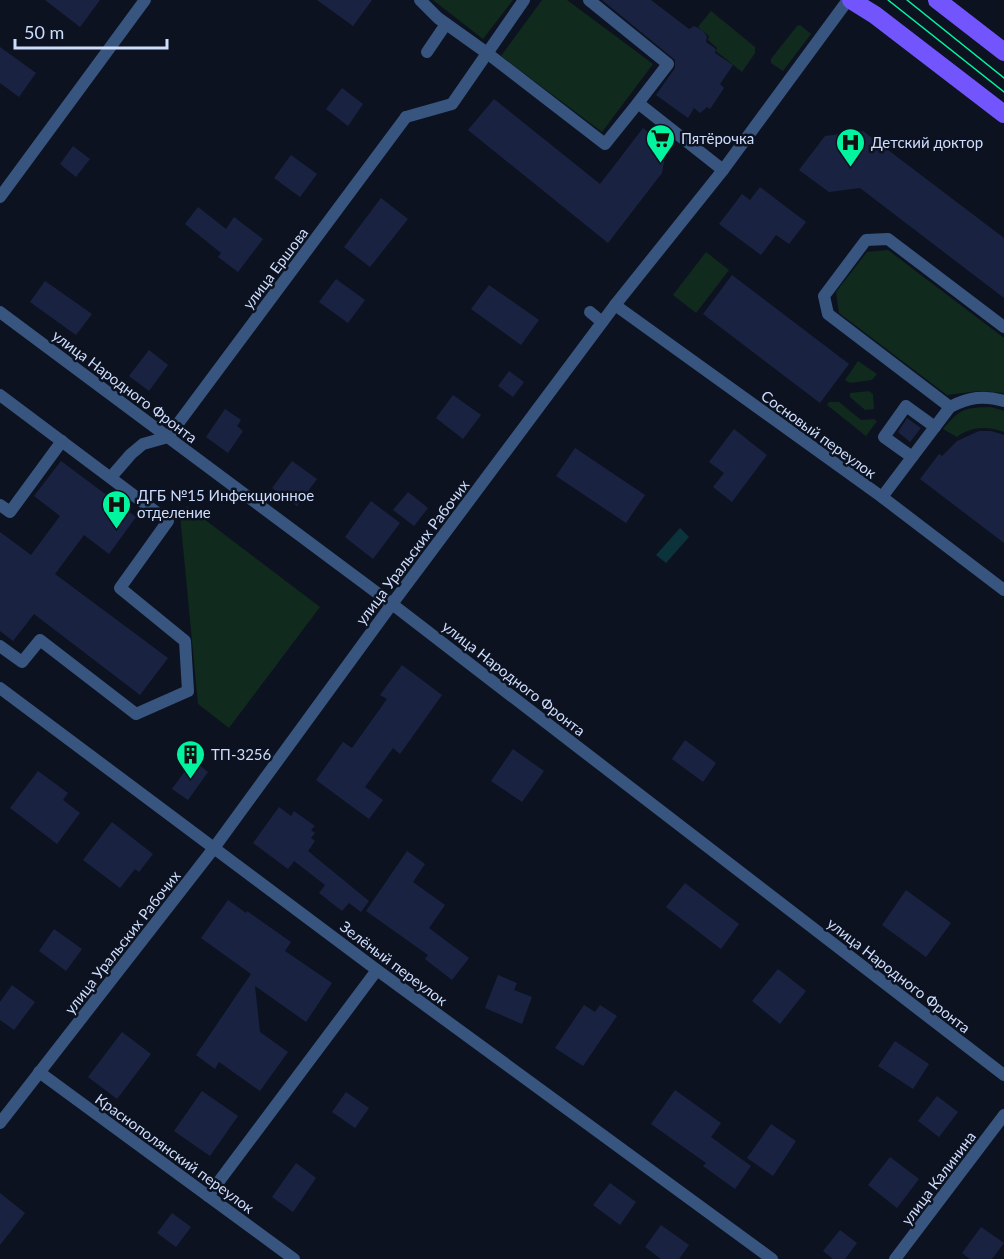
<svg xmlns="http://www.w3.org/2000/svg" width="1004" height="1259" viewBox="0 0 1004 1259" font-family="Lato,sans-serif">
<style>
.green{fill:#102a1d}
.water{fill:#0a333c}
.building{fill:#192341}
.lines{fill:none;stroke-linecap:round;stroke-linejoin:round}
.lane{stroke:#38557f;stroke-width:12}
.street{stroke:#38557f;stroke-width:12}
.primary{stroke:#7255fd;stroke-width:18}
.tram{stroke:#03f49f;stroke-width:1.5}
.labels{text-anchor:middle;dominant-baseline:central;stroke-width:5;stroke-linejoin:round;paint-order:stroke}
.poi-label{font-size:15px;fill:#cdddfe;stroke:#0d1220;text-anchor:start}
.street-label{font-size:15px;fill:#cdddfe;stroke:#0d1220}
</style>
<rect width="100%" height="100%" fill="#0d1220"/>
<g class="green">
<polygon points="433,0 513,0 483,39"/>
<polygon points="542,0 567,0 653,64 602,132 501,56"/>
<polygon points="711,11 755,47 755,53 742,72 716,51 717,48 708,40 709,36 698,27"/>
<polygon points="800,25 811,34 783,71 771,63 771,59 797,26"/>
<polygon points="888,250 1004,338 1004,393 979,391 947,395 839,313 836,292 867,252"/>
<polygon points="706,252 729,270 696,313 673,295"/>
<polygon points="858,361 877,374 872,380 850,383 845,380"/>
<polygon points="869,391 873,394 874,409 865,410 850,397 850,393"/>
<polygon points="829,402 839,402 861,420 874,419 877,421 866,436 827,405"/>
<path d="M991,407L1004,411V432C987,426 971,426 957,437L943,429C961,408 964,408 991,407Z"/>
<polygon points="187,506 320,607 229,728 198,704 180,515"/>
</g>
<polygon class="water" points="680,528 689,537 666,563 656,555"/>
<g class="building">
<polygon points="45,0 100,0 80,27"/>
<polygon points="317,0 372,0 353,26"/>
<polygon points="602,0 651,0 689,29 694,26 702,30 707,36 706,42 716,49 715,53 733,65 720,84 724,88 710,109 707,107 700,113 694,108 688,118 656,95 675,68 675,60"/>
<polygon points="0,47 36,73 19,97 0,83"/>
<polygon points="342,88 363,104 348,126 326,109"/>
<polygon points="494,99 600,184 643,128 660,142 665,157 662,173 608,243 468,130"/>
<polygon points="863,131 1004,238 1004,298 860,188 829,192 799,170 825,136"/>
<polygon points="73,146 90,159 76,177 60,164"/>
<polygon points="291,155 317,174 300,197 274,178"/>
<polygon points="760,187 806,222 789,244 776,235 761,255 719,224 742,194 750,200"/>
<polygon points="381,198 408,219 370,267 344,247"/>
<polygon points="198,207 226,229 234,217 263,239 238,272 218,257 221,253 185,224"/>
<polygon points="732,275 849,364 820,403 703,314"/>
<polygon points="336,279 365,300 348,323 319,302"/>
<polygon points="45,281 92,314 76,335 30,302"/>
<polygon points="489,285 539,320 521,345 471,309"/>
<polygon points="149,350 168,365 149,391 129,376"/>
<polygon points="509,371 524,382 513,397 498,386"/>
<polygon points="453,395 481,415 463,439 436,418"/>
<polygon points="225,409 241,420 237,426 243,431 228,453 206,437"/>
<polygon points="907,418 921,428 910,442 898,432"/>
<polygon points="734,429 767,455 732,502 713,487 724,473 709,462"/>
<polygon points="979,431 991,431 1004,435 1004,543 920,479 939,454 942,456 957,441"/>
<polygon points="575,448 645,495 626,523 556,476"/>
<polygon points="61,461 136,517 109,554 84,535 55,574 168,658 140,695 34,614 13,641 0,631 0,532 31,555 60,516 34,496"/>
<polygon points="292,461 317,479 297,506 272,488"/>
<polygon points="408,492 428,508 414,526 393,510"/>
<polygon points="371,501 400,523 373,559 345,537"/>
<polygon points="402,665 442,695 400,754 393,748 365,787 383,800 369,819 316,780 343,742 352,748 387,699 380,695"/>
<polygon points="685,740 716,763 703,782 672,759"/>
<polygon points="513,749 544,771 522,802 491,781"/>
<polygon points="193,760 208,772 188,800 172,789"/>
<polygon points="38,771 68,793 63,800 80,813 57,844 10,808"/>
<polygon points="279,807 291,816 294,811 315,826 311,830 315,833 311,838 315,841 308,851 369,901 361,912 349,903 342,911 319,893 325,885 294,861 288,869 253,843"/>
<polygon points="112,822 153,854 139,872 135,869 120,888 83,860"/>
<polygon points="407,851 425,864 413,882 445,905 429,928 469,958 452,980 425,959 428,955 366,911"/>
<polygon points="685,883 739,924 721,949 666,907"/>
<polygon points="906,890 951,923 926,957 882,925"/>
<polygon points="228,900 246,913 247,911 291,942 285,951 332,983 306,1022 255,986 260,1032 288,1052 260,1091 219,1062 215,1069 196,1055 251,974 201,938"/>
<polygon points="54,929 82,949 66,971 39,951"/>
<polygon points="778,969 806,991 780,1024 752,1001"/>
<polygon points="498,975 517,983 514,990 532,997 522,1024 485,1008"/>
<polygon points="12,985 35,1002 14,1030 0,1020 0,1002"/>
<polygon points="584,1005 595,1012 600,1005 617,1016 583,1066 555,1048"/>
<polygon points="122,1032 151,1054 117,1099 88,1077"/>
<polygon points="895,1041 929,1064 913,1089 878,1066"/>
<polygon points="675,1090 721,1123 711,1137 751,1166 735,1189 703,1166 706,1163 651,1124"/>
<polygon points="202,1091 238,1116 210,1156 174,1131"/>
<polygon points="346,1092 369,1108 355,1128 332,1112"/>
<polygon points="937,1096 958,1112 939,1137 918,1121"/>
<polygon points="771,1124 796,1141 773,1176 747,1158"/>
<polygon points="890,1157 919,1179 897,1208 868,1185"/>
<polygon points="296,1163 316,1178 293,1212 272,1197"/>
<polygon points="610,1183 636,1202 620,1225 593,1205"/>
<polygon points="0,1193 25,1213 0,1245"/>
<polygon points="172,1213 191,1227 176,1247 157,1233"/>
<polygon points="661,1225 689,1245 679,1259 661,1259 645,1247"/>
<polygon points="981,1227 1004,1243 992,1259 970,1259 962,1253"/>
<polygon points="840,1230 857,1243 845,1259 833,1259 823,1251"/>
</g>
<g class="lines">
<g class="lane">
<polyline points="420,0 438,18 487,53 605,144 638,103 723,170"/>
<polyline points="589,0 668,64 638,103"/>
<polyline points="427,52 446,24"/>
<polyline points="406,117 452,104 524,0"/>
<polyline points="590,312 602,322"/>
<polyline points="0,395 168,521 120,588 185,641 188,691 136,714 40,640 22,662 0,646"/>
<polyline points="950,407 828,314 824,296 866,240 888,239 1004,327"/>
<polyline points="912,457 884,437 906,406 935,427"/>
<polyline points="111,477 131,454 143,444 168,437"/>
<path d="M882,497L950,407C969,397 984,395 1004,401"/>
<polyline points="0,505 10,512 62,441"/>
<polyline points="208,1196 377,970"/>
</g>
<g class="street">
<polyline points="0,197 145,0"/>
<polyline points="615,305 882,497 1004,590"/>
<polyline points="0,312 392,604 1004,1075"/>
<polyline points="168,437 406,117"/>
<polyline points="0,688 377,970 772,1259"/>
<polyline points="39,1072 294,1259"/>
<polyline points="0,1123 214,848 392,604 615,305 723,170 848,0"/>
<polyline points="895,1259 1004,1115"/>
</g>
<g class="primary">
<polyline points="851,0 875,15 1004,114"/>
<polyline points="937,0 1004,52"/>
</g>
<g class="tram">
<polyline points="888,0 1004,92"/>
<polyline points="907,0 1004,78"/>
</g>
</g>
<defs>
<symbol id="supermarket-pin" viewBox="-11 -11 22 30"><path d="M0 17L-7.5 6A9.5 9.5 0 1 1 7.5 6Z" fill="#03f49f" stroke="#0d1220"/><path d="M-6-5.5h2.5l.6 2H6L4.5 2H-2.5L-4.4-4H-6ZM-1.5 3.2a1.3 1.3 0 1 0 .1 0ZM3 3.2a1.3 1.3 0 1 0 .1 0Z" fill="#111"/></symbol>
<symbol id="hospital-pin" viewBox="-11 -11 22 30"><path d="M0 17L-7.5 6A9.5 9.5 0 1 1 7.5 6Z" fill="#03f49f" stroke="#0d1220"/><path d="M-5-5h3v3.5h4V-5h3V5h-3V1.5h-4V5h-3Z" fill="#111"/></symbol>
<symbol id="building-pin" viewBox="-11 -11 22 30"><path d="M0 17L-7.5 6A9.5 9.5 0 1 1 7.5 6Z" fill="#03f49f" stroke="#0d1220"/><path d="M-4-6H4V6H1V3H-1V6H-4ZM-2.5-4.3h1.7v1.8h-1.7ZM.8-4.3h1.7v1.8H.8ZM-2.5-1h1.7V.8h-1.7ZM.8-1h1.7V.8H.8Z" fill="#111"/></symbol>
</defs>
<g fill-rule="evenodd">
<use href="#supermarket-pin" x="644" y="122" width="33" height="45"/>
<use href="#hospital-pin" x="834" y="126" width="33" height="45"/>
<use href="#hospital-pin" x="100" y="488" width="33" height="45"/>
<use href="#building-pin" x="174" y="738" width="33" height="45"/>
</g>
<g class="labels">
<g class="poi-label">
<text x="681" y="138">Пятёрочка</text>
<text x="871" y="142">Детский доктор</text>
<text x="137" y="495">ДГБ №15 Инфекционное<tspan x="137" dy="17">отделение</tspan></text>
<text x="211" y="754">ТП-3256</text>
</g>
<g class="street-label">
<text transform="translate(275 268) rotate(-53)">улица Ершова</text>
<text transform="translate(125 386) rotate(37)">улица Народного Фронта</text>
<text transform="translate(819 434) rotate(36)">Сосновый переулок</text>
<text transform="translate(412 552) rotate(-53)">улица Уральских Рабочих</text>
<text transform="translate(514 678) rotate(38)">улица Народного Фронта</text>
<text transform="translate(122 942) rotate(-52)">улица Уральских Рабочих</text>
<text transform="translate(394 963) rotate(37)">Зелёный переулок</text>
<text transform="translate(899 975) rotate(38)">улица Народного Фронта</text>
<text transform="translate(175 1153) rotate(36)">Краснополянский переулок</text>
<text transform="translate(938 1178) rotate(-53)">улица Калинина</text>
</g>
</g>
<path d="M15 39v9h152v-9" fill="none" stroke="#cdddfe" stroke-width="3"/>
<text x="24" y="39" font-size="18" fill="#cdddfe" stroke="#0d1220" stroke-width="4.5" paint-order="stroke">50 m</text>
</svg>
